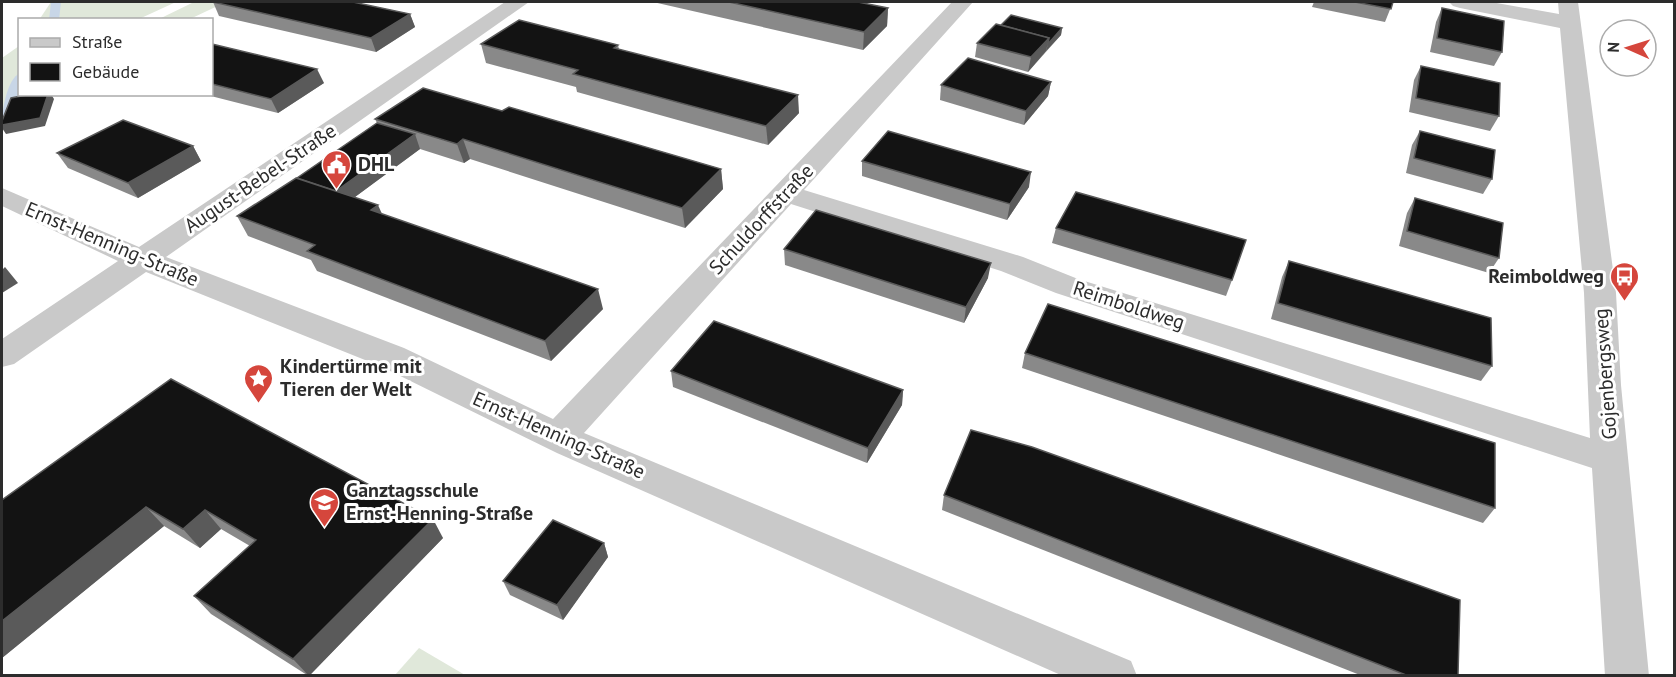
<svg xmlns="http://www.w3.org/2000/svg" width="1676" height="677" viewBox="0 0 1676 677" font-family="'PT Sans',sans-serif">
<style>
.green{fill:#e0e8da}
.lines{fill:none;stroke-linecap:round;stroke-linejoin:round}
.stream{fill:#c8d6e7;fill-rule:evenodd}
.minor{fill:#c9c9c9;fill-rule:evenodd}
.wall{fill:#898989}
.shaded-wall{fill:#5a5a5a}
.building{fill:#131313;stroke:#5a5a5a;stroke-width:1.5}
.labels{text-anchor:middle;dominant-baseline:central;stroke-width:6;stroke-linejoin:round;paint-order:stroke}
.poi-label{font-size:20px;font-weight:bold;fill:#2c2c2c;stroke:#fff;text-anchor:start}
.street-label{font-size:20px;fill:#2c2c2c;stroke:#fff}
</style>
<rect width="100%" height="100%" fill="#fff"/>
<g class="green">
<polygon points="51,2 176,2 139,19 39,20"/>
<polygon points="194,2 226,2 190,19 157,20"/>
<polygon points="19,46 19,87 2,127 2,58"/>
<polygon points="419,648 465,675 395,675"/>
</g>
<g class="lines">
<g class="stream">
<polygon points="51,2 61,2 59,20 49,20"/>
<path d="M20,73V91L8,120L2,123C2,110 7,79 20,73Z"/>
</g>
<polygon class="minor" points="505,2 529,2 166,257 404,348 553,419 952,2 973,2 804,190 1023,257 1078,279 1590,438 1584,293 1560,28 1460,8 1453,6 1449,2 1491,2 1559,14 1558,2 1578,2 1616,293 1621,385 1649,676 1605,676 1592,468 1056,293 1001,271 791,204 584,433 1131,661 1137,676 1063,676 557,453 380,366 146,272 14,364 2,367 2,339 118,261 2,206 2,188 139,247"/>
</g>
<g class="wall">
<polygon points="213,2 410,14 415,27 376,52 219,16"/>
<polygon points="653,2 858,2 888,8 887,26 863,50"/>
<polygon points="1314,2 1393,2 1385,22 1312,7"/>
<polygon points="1442,8 1502,52 1494,66 1430,52 1436,22"/>
<polygon points="1001,25 1062,28 1061,35 1028,72 975,57 977,43"/>
<polygon points="212,44 324,83 278,113 203,94 212,94"/>
<polygon points="481,44 618,45 619,49 799,113 768,145 577,92 576,87 486,63"/>
<polygon points="1421,66 1499,116 1490,131 1409,112 1414,80"/>
<polygon points="1051,82 1048,96 1024,125 940,100 941,85"/>
<polygon points="502,111 721,169 723,189 685,228 470,159 464,163 420,149 355,197 382,214 603,309 551,361 317,271 311,260 248,236 237,216 297,178 377,123 375,119"/>
<polygon points="1420,131 1492,179 1483,194 1406,173 1412,145"/>
<polygon points="193,146 201,161 138,198 68,168 57,153"/>
<polygon points="862,161 1029,187 1007,220 862,176"/>
<polygon points="1415,198 1499,258 1489,273 1399,246 1407,213"/>
<polygon points="1056,228 1232,280 1226,296 1052,243"/>
<polygon points="784,249 988,278 964,323 785,265"/>
<polygon points="1289,261 1492,366 1481,381 1271,319 1282,277"/>
<polygon points="1025,353 1495,508 1483,523 1022,368"/>
<polygon points="671,371 903,390 902,405 867,463 673,387"/>
<polygon points="171,379 443,538 310,675 307,675 211,614 194,596 250,546 221,529 200,548 164,526 2,658 2,500"/>
<polygon points="944,495 1458,675 1360,675 942,510"/>
<polygon points="604,543 608,557 563,620 510,595 503,581"/>
</g>
<g class="shaded-wall">
<polygon points="888,8 887,26 863,50 864,32"/>
<polygon points="410,14 415,27 376,52 371,38"/>
<polygon points="1062,28 1061,35 1046,51 1048,44"/>
<polygon points="1049,38 1046,51 1028,72 1031,57"/>
<polygon points="317,69 324,83 278,113 271,99"/>
<polygon points="1051,82 1048,96 1024,125 1026,111"/>
<polygon points="48,94 51,94 54,99 45,126 6,134 2,128 2,125"/>
<polygon points="798,95 799,113 768,145 766,126"/>
<polygon points="415,134 420,149 340,208 333,193"/>
<polygon points="463,139 470,159 464,163 457,144"/>
<polygon points="193,146 201,161 138,198 128,183"/>
<polygon points="721,169 723,189 685,228 682,208"/>
<polygon points="1031,172 1029,187 1007,220 1010,204"/>
<polygon points="378,205 387,225 371,210"/>
<polygon points="991,263 988,278 964,323 966,307"/>
<polygon points="5,267 18,283 2,293 2,270"/>
<polygon points="598,289 603,309 551,361 545,341"/>
<polygon points="903,390 902,405 867,463 868,448"/>
<polygon points="146,507 164,526 2,658 2,621"/>
<polygon points="205,510 221,529 200,548 183,529"/>
<polygon points="433,519 443,538 310,675 308,675 293,659"/>
<polygon points="604,543 608,557 563,620 557,605"/>
</g>
<g class="building">
<polygon points="213,2 353,2 410,14 371,38"/>
<polygon points="729,2 858,2 888,8 864,32"/>
<polygon points="1355,2 1393,2 1391,9"/>
<polygon points="1442,8 1504,21 1502,52 1437,38"/>
<polygon points="1011,15 1062,28 1048,44 1049,38 1001,25"/>
<polygon points="519,20 618,45 614,48 798,95 766,126 573,74 578,70 481,44"/>
<polygon points="996,24 1049,38 1031,57 977,43"/>
<polygon points="212,44 317,69 271,99 212,84"/>
<polygon points="968,58 1051,82 1026,111 941,85"/>
<polygon points="1421,66 1500,83 1499,116 1416,98"/>
<polygon points="423,88 502,111 509,107 721,169 682,208 463,139 457,144 375,119"/>
<polygon points="32,94 48,94 40,118 2,125 2,121 11,98"/>
<polygon points="123,120 193,146 128,183 57,153"/>
<polygon points="377,123 415,134 336,191 297,178"/>
<polygon points="888,131 1031,172 1010,204 862,161"/>
<polygon points="1420,131 1495,150 1492,179 1414,158"/>
<polygon points="296,178 378,205 371,210 598,289 545,341 307,251 315,245 237,216"/>
<polygon points="1076,192 1246,240 1232,280 1056,228"/>
<polygon points="1415,198 1503,223 1499,258 1407,231"/>
<polygon points="816,210 991,263 966,307 784,249"/>
<polygon points="1289,261 1491,318 1492,366 1278,303"/>
<polygon points="1048,304 1495,443 1495,508 1025,353"/>
<polygon points="714,321 903,390 868,448 671,371"/>
<polygon points="171,379 433,519 293,659 194,596 256,540 205,510 183,529 146,507 2,621 2,500"/>
<polygon points="971,430 1032,447 1460,600 1458,675 1406,675 944,495"/>
<polygon points="553,520 604,543 557,605 503,581"/>
</g>
<defs>
<symbol id="civic-pin" viewBox="-11 -11 22 30"><path d="M0 17L-7.5 6A9.5 9.5 0 1 1 7.5 6Z" fill="#d5463c" stroke="#fff"/><path d="M-.6-6.5H3V-4.5H.6V-3L4-1V1h2V6H-6V1h2V-1L-.6-3ZM-1.2 2.5V6h2.4V2.5Z" fill="#fff"/></symbol>
<symbol id="bus-pin" viewBox="-11 -11 22 30"><path d="M0 17L-7.5 6A9.5 9.5 0 1 1 7.5 6Z" fill="#d5463c" stroke="#fff"/><path d="M-5-6H5V4H4V6H2V4H-2V6H-4V4H-5ZM-3.5-4V0h7V-4ZM-3.5 1.2v1.5H-2V1.2ZM2 1.2v1.5H3.5V1.2Z" fill="#fff"/></symbol>
<symbol id="sight-pin" viewBox="-11 -11 22 30"><path d="M0 17L-7.5 6A9.5 9.5 0 1 1 7.5 6Z" fill="#d5463c" stroke="#fff"/><path d="M0-6L1.8-2.2L6-1.7L2.9 1.2L3.7 5.4L0 3.3L-3.7 5.4L-2.9 1.2L-6-1.7L-1.8-2.2Z" fill="#fff"/></symbol>
<symbol id="school-pin" viewBox="-11 -11 22 30"><path d="M0 17L-7.5 6A9.5 9.5 0 1 1 7.5 6Z" fill="#d5463c" stroke="#fff"/><path d="M0-5L7-2L0 1L-7-2ZM-4 1L0 2.5L4 1V4Q0 6-4 4Z" fill="#fff"/></symbol>
</defs>
<g fill-rule="evenodd">
<use href="#civic-pin" x="320" y="148" width="33" height="45"/>
<use href="#bus-pin" x="1608" y="260" width="33" height="45"/>
<use href="#sight-pin" x="242" y="362" width="33" height="45"/>
<use href="#school-pin" x="308" y="486" width="33" height="45"/>
</g>
<g class="labels">
<g class="poi-label">
<text x="358" y="164">DHL</text>
<text x="1604" y="276" text-anchor="end">Reimboldweg</text>
<text x="280" y="366">Kindertürme mit<tspan x="280" dy="23">Tieren der Welt</tspan></text>
<text x="346" y="490">Ganztagsschule<tspan x="346" dy="23">Ernst-Henning-Straße</tspan></text>
</g>
<g class="street-label">
<text transform="translate(260 178) rotate(-34)">August-Bebel-Straße</text>
<text transform="translate(761 219) rotate(-47)">Schuldorffstraße</text>
<text transform="translate(112 244) rotate(23)">Ernst-Henning-Straße</text>
<text transform="translate(1129 305) rotate(18)">Reimboldweg</text>
<text transform="translate(1605 374) rotate(-94)">Gojenbergsweg</text>
<text transform="translate(559 435) rotate(24)">Ernst-Henning-Straße</text>
</g>
</g>
<rect width="1676" height="677" fill="none" stroke="#2c2c2c" stroke-width="6"/>
<rect x="18" y="18" width="195" height="78" fill="#ffffff" stroke="#ababab" stroke-width="1.5"/>
<rect x="30" y="38" width="30" height="9" fill="#c9c9c9" stroke="#ababab" stroke-width="1.5"/>
<text x="72" y="48" font-size="18" fill="#2c2c2c">Straße</text>
<rect x="30" y="63" width="30" height="18" fill="#131313" stroke="#ababab" stroke-width="1.5"/>
<text x="72" y="78" font-size="18" fill="#2c2c2c">Gebäude</text>
<g transform="translate(1628 48) rotate(273)"><circle r="28" fill="#ffffff" stroke="#ababab" stroke-width="1.5"/>
<path d="M0-4.5L10 22L0 15L-10 22Z" fill="#d5463c"/>
<text y="-9" font-size="16" font-weight="bold" text-anchor="middle" fill="#2c2c2c">N</text>
</g>
</svg>
